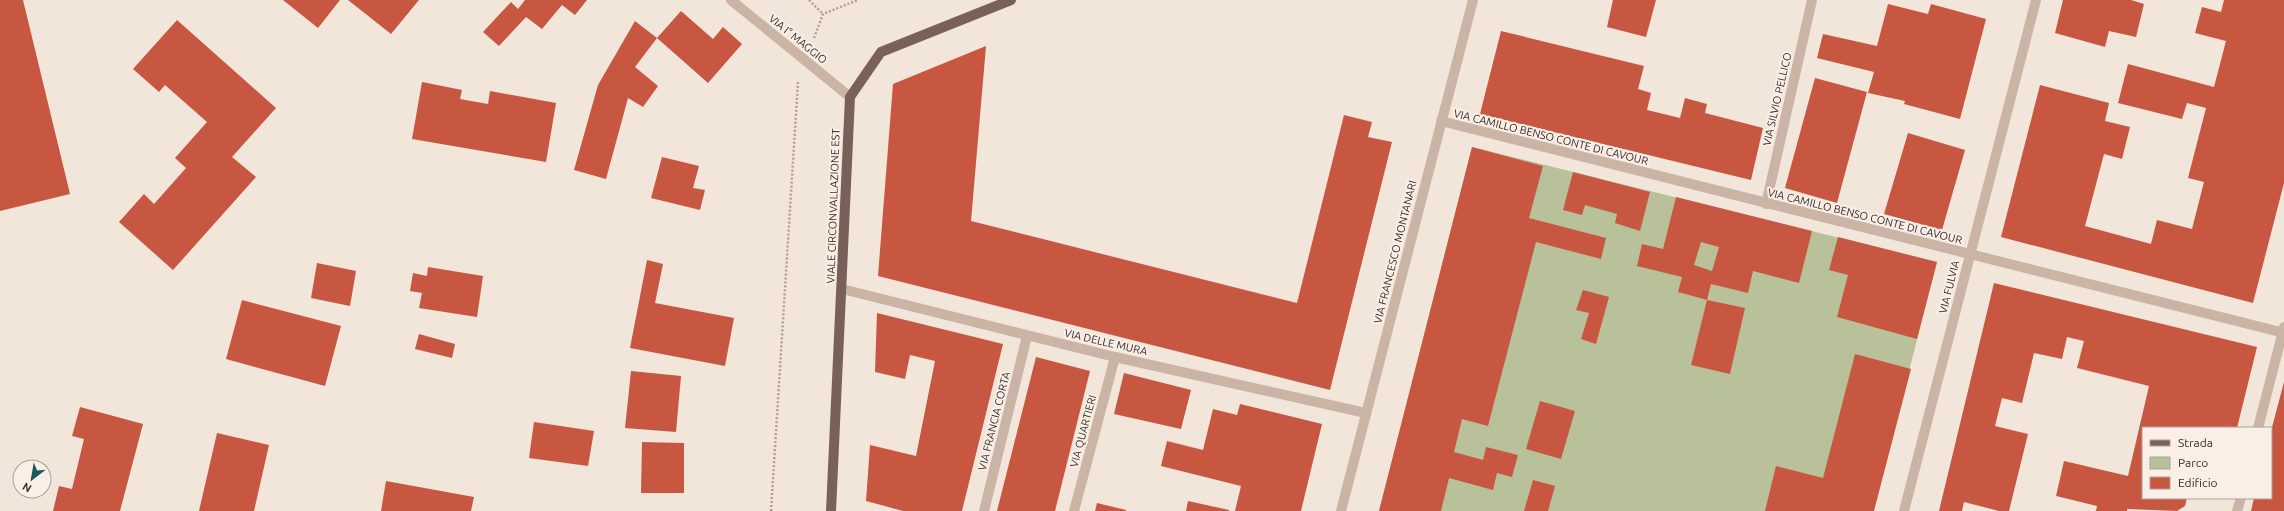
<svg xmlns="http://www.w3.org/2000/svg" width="2284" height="511" viewBox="0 0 2284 511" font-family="Ubuntu,sans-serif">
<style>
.green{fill:#b8c19a}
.building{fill:#c85742;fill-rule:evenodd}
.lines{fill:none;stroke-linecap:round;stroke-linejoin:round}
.path{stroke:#b69d90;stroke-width:2.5;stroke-dasharray:2 2;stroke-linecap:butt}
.minor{stroke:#cab4a6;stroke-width:10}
.major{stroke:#796058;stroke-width:10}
.labels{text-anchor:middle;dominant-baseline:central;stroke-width:4;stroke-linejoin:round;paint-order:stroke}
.street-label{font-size:11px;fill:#362b27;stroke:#faefe7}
</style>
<rect width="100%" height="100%" fill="#f2e5da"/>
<polygon class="green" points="1472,147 1937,262 1873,511 1379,511"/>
<g class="building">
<polygon points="0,0 23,0 70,194 0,211"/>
<polygon points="283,0 340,0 318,28"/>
<polygon points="348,0 419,0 391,34"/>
<polygon points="525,0 587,0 575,15 562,5 542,29 526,17 499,46 483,32 511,2 518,9"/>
<polygon points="1613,0 1656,0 1646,37 1607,27"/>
<polygon points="2063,0 2131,0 2144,4 2136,37 2109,31 2105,47 2055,33"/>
<polygon points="2224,0 2284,0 2284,183 2253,303 2001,237 2040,85 2109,103 2105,121 2130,127 2122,159 2104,154 2085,226 2151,244 2157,220 2192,229 2204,182 2188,178 2206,108 2187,103 2182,119 2118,103 2128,64 2214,87 2226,41 2195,33 2202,7 2221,12"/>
<polygon points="1888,4 1928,14 1931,4 1986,19 1960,119 1904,104 1905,101 1868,93 1874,72 1817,58 1823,34 1877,46"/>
<polygon points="681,11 713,39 723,27 742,44 708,83 657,38"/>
<polygon points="177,20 276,108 232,157 256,177 173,270 119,222 144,194 154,204 186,168 175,158 207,122 165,85 159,92 133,69"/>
<polygon points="635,21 657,38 635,67 658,86 643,107 628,98 606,179 574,170 598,85"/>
<polygon points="1501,31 1644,66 1638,89 1651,93 1647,110 1680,118 1685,98 1707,104 1705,113 1763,128 1751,180 1480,114"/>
<polygon points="986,46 971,221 1297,303 1344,115 1372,122 1368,137 1392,142 1330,390 878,276 893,84"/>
<polygon points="1815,78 1867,92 1837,203 1785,188"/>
<polygon points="422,82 462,90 460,99 488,104 490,91 556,103 546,162 412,139"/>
<polygon points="1908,133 1965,150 1942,230 1884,214"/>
<polygon points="1472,147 1543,166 1529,218 1606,238 1601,259 1536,242 1488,426 1462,419 1454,452 1483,460 1486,447 1518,455 1512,477 1497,473 1493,490 1449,478 1441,511 1379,511"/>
<polygon points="662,157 699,166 693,188 705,190 700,210 651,198"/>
<polygon points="1573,172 1650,192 1640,231 1615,223 1617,214 1585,205 1582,215 1563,210"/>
<path d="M1676,197L1812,231L1799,283L1753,271L1748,293L1711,284L1707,300L1678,292L1682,277L1637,266L1642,244L1663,249ZM1701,242L1719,247L1712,271L1694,265Z"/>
<polygon points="1838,237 1937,262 1917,339 1837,317 1848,275 1829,270"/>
<polygon points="647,260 663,264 655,303 734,318 725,366 630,348"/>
<polygon points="317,263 356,271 350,306 311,298"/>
<polygon points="428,267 483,276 477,317 419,308 422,293 410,291 413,273 427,276"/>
<polygon points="1994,283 2257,347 2237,428 2143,428 2143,498 2187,498 2185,506 2177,511 2127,509 2127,511 2096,511 2097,506 2056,496 2064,461 2128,476 2149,386 2077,368 2084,341 2067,337 2062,359 2034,353 2022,403 2002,398 1995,426 2028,434 2009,511 1999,511 1964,502 1962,511 1939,511"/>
<polygon points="1583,290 1609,297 1596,344 1581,339 1589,313 1576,310"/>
<polygon points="242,300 341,326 325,386 226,359"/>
<polygon points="1707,300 1745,308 1730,374 1691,365"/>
<polygon points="877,313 1003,344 962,511 903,511 866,501 870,445 916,456 935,361 910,355 905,379 875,372"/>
<polygon points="419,334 455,344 452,358 415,349"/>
<polygon points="1855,354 1911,369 1874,511 1765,511 1776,466 1823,478"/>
<polygon points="1036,357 1090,371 1055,511 997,511"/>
<polygon points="631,371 681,376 676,432 625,428"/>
<polygon points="1124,373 1191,390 1181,429 1114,414"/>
<polygon points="2284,382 2284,511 2251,511 2254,498 2271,498 2271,431"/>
<polygon points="1540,401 1575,411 1561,459 1526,449"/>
<polygon points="1240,404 1322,424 1301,511 1235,511 1241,486 1161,466 1167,441 1203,450 1213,409 1237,415"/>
<polygon points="80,407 143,424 120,511 53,511 59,486 72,489 84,439 72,436"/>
<polygon points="534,422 594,431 588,466 529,458"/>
<polygon points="217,433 269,445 254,511 199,511"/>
<polygon points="642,442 684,443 684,493 641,493"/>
<polygon points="1533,480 1555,486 1548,511 1524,511"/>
<polygon points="386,481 474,497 471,511 381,511"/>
<polygon points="1188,501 1229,510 1229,511 1186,511"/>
<polygon points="1097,503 1126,510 1126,511 1095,511"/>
</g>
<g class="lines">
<g class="path">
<polyline points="809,0 823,14"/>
<polyline points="814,38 823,14 858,0"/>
<polyline points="771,511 798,82"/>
</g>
<g class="minor">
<polyline points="731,0 850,97"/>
<polyline points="1441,121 2284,333"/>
<polyline points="1766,204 1812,0"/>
<polyline points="842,289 1115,357 1366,413"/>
<polyline points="2258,428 2284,327"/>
<polyline points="984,511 1027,336"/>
<polyline points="1074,511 1115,357"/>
<polyline points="1341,511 1473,0"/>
<polyline points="1904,511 2036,0"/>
<polyline points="2237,511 2241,498"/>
</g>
<polyline class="major" points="831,511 850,97 881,52 1011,0"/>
</g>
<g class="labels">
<g class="street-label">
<text transform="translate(798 39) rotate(39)">VIA I° MAGGIO</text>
<text transform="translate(1777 99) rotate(-77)">VIA SILVIO PELLICO</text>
<text transform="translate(1551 137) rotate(14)">VIA CAMILLO BENSO CONTE DI CAVOUR</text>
<text transform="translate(833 206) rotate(-88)">VIALE CIRCONVALLAZIONE EST</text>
<text transform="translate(1865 216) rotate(14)">VIA CAMILLO BENSO CONTE DI CAVOUR</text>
<text transform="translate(1395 252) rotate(-76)">VIA FRANCESCO MONTANARI</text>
<text transform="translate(1949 287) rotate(-76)">VIA FULVIA</text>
<text transform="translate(1106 342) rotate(13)">VIA DELLE MURA</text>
<text transform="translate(994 421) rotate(-76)">VIA FRANCIA CORTA</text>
<text transform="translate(1083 431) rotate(-75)">VIA QUARTIERI</text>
</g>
</g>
<rect x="2142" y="427" width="130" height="72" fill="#faefe7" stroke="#aca19a"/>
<rect x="2150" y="440" width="20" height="6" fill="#796058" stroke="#aca19a"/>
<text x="2178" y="447" font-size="12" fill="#362b27">Strada</text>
<rect x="2150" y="457" width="20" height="12" fill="#b8c19a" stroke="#aca19a"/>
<text x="2178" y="467" font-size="12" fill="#362b27">Parco</text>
<rect x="2150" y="477" width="20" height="12" fill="#c85742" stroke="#aca19a"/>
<text x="2178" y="487" font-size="12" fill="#362b27">Edificio</text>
<g transform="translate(32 479) rotate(211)"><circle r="19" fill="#faefe7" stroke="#aca19a"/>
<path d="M0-3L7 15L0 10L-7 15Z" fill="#1c5957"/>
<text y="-6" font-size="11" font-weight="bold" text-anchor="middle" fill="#362b27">N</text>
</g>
</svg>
